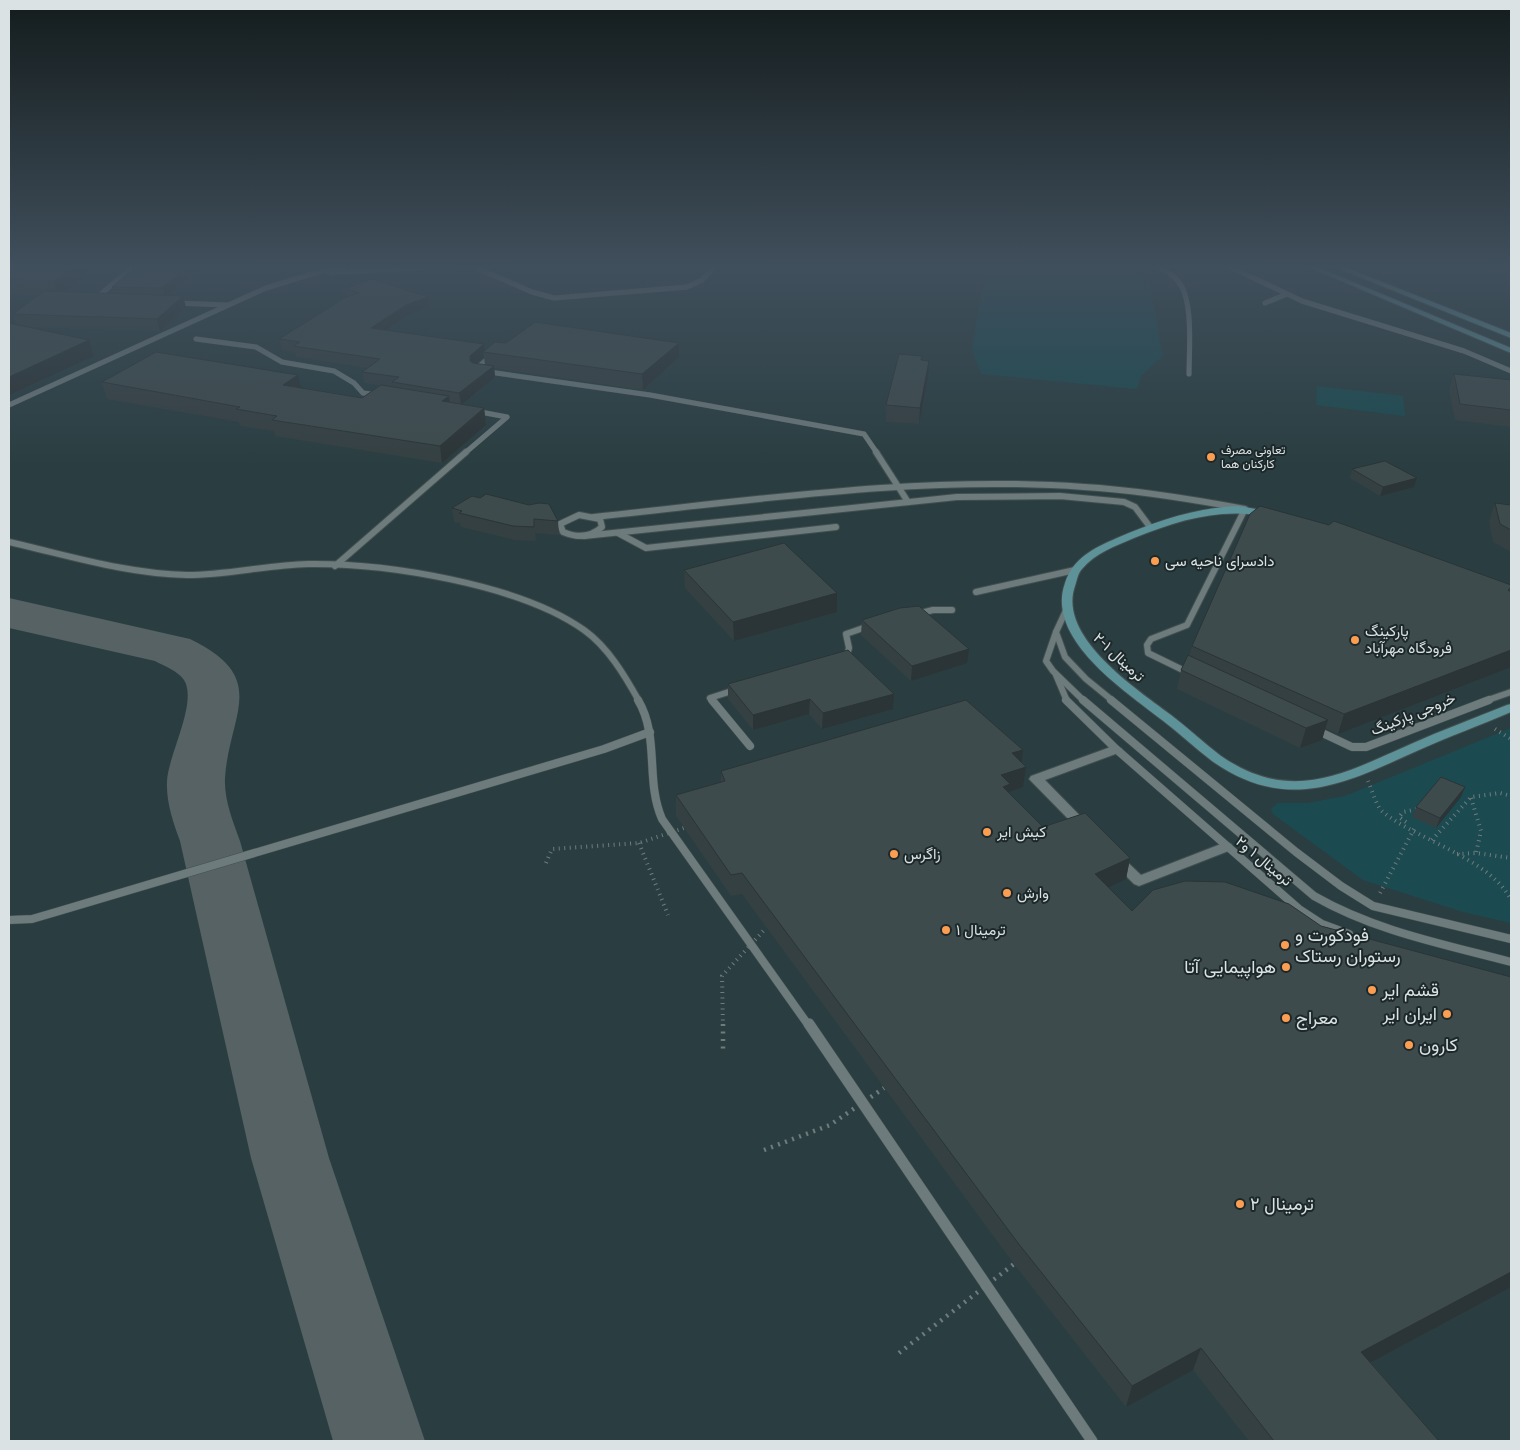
<svg xmlns="http://www.w3.org/2000/svg" width="1520" height="1450" viewBox="0 0 1520 1450" font-family="'Fira Sans',Vazirmatn,sans-serif">
<style>
.built{fill:#2a3e41}
.green{fill:#1b4b51}
.lines{fill:none;stroke-linecap:round;stroke-linejoin:round}
.taxiway{fill:#566264;fill-rule:evenodd}
.service-far3-casing{stroke:#434e4f;stroke-width:5.5}
.service-far2-casing{stroke:#434e4f;stroke-width:8}
.service-far1-casing{stroke:#434e4f;stroke-width:9}
.service-casing{stroke:#434e4f;stroke-width:12}
.pedestrian-casing{stroke:#434e4f;stroke-width:2}
.secondary-casing{stroke:#434e4f;stroke-width:2}
.path{stroke:#707b7c;stroke-width:4;stroke-dasharray:1 4.5;stroke-linecap:butt}
.service-far3{stroke:#6d7b7d;stroke-width:5}
.service-far2{stroke:#6d7b7d;stroke-width:6}
.service-far1{stroke:#6d7b7d;stroke-width:8}
.service{stroke:#6d7b7d;stroke-width:11}
.pedestrian{fill:#6d7b7d;fill-rule:evenodd}
.secondary{fill:#5d9299;fill-rule:evenodd}
.path-bridge-far1{stroke:#707b7c;stroke-width:4;stroke-dasharray:1 4.5;stroke-linecap:butt}
.path-bridge{stroke:#707b7c;stroke-width:4.5;stroke-dasharray:2 5.5;stroke-linecap:butt}
.wall{fill:#354042;fill-rule:evenodd}
.shaded-wall{fill:#2b3436}
.building{fill:#3e4b4d;stroke:#2b3436}
.poi-dot{fill:#fc9e52;stroke:#1c282a;stroke-width:2}
.labels{text-anchor:middle;dominant-baseline:central;stroke-width:4;stroke-linejoin:round;paint-order:stroke}
.far-poi-label{font-size:12px;fill:#dae2e3;stroke:#1c282a;text-anchor:start}
.poi-label{font-size:15px;fill:#dae2e3;stroke:#1c282a;text-anchor:start}
.street-label{font-size:15px;fill:#dae2e3;stroke:#1c282a}
.near-poi-label{font-size:18px;fill:#dae2e3;stroke:#1c282a;text-anchor:start}
</style>
<rect width="100%" height="100%" fill="#253234"/>
<rect class="built" x="9" y="264" width="1502" height="1177"/>
<g class="green">
<polygon points="1011,264 1106,264 1134,272 1149,281 1163,356 1141,376 1137,389 981,374 972,349 986,266"/>
<polygon points="1317,386 1403,396 1405,416 1316,405"/>
<polygon points="1511,728 1511,923 1463,912 1363,880 1273,814 1271,809 1278,803 1308,803 1345,796"/>
</g>
<g class="lines">
<path class="taxiway" d="M9,598L190,639C271,678 229,714 225,778C224,800 233,821 240,841L329,1158L425,1441H333L251,1158L180,841C173,822 166,802 167,781C168,756 198,702 184,680C178,671 164,666 155,661L9,628Z"/>
<defs>
<g id="service-far3">
<path d="M1152,264C1162,268 1171,273 1178,281C1194,300 1189,350 1189,374"/>
<polyline points="1224,264 1302,301 1464,351 1511,371"/>
<polyline points="342,272 470,265 532,292 554,298 687,287 702,280 717,264"/>
<polyline points="94,300 136,264"/>
<polyline points="176,303 227,305"/>
<polyline points="1265,303 1287,294"/>
<polyline points="196,339 256,347 282,362 334,371 354,383 363,393 377,395"/>
<polyline points="491,356 475,370 650,395 864,434 877,453"/>
<polyline points="9,405 266,288 331,268 341,267 345,270 331,273 328,270"/>
<polyline points="465,453 507,417 475,411"/>
</g>
<g id="service-far2">
<polyline points="876,452 908,502"/>
<path d="M579,515L600,519L602,527C591,537 577,538 563,532L560,524Z"/>
<path d="M594,517C756,500 921,475 1084,487C1138,490 1191,499 1245,509L1187,625L1151,639L1147,645L1148,653L1189,673"/>
<polyline points="618,533 646,548 836,527"/>
<polyline points="584,536 957,497 1060,496 1124,502 1135,507 1150,527"/>
<path d="M9,542C67,555 127,574 187,575C228,575 267,565 308,564C386,563 519,584 584,630C608,647 625,676 639,701"/>
<polyline points="335,566 466,452"/>
<polyline points="976,592 1075,570"/>
<polyline points="1068,606 1056,632 1065,657 1086,679 1113,701"/>
<polyline points="917,614 933,610 952,610"/>
<polyline points="1056,632 1046,661 1053,671 1084,701"/>
<polyline points="844,656 847,655 849,648 846,634 869,626"/>
<polyline points="1056,675 1067,701"/>
<polyline points="713,701 710,698 738,689"/>
<polyline points="1485,701 1511,692"/>
</g>
<g id="service-far1">
<path d="M638,700C660,737 645,780 662,819L809,1026"/>
<polyline points="712,700 750,746"/>
<polyline points="1066,700 1116,749 1299,909 1322,924 1349,934"/>
<path d="M1083,700L1314,896C1375,931 1443,944 1511,962"/>
<polyline points="1111,700 1296,852 1341,886 1373,906 1511,939"/>
<polyline points="1316,730 1352,747 1366,747 1489,700"/>
<polyline points="9,920 32,919 56,912 604,749 650,732"/>
</g>
<polyline id="service" points="809,1024 1092,1441"/>
<g id="pedestrian">
<polygon points="1116,745 1122,749 1121,752 1045,780 1093,829 1091,832 1081,832 1029,779 1031,776"/>
<polygon points="1226,842 1231,844 1233,847 1231,850 1139,886 1134,884 1109,859 1111,856 1121,856 1141,875"/>
</g>
<g id="secondary">
<polygon points="1301,264 1310,264 1511,348 1511,353"/>
<polygon points="1327,264 1337,264 1511,333 1511,338"/>
<path d="M1238,506L1274,512L1275,514L1270,517C1221,507 1179,520 1134,538C1116,546 1095,553 1082,569C1078,573 1077,580 1075,586C1057,637 1137,689 1171,715C1188,728 1204,743 1221,756C1291,804 1343,774 1411,744C1442,730 1475,718 1507,705L1511,704V712C1481,725 1450,736 1419,750C1346,783 1287,814 1212,761C1195,748 1179,733 1162,720C1125,691 1045,639 1065,583C1073,558 1094,548 1117,538C1157,521 1194,508 1238,506Z"/>
</g>
</defs>
<use href="#service-far3" class="service-far3-casing"/>
<use href="#service-far2" class="service-far2-casing"/>
<use href="#service-far1" class="service-far1-casing"/>
<use href="#service" class="service-casing"/>
<use href="#pedestrian" class="pedestrian-casing"/>
<use href="#secondary" class="secondary-casing"/>
<g class="path">
<polyline points="1495,729 1511,739"/>
<path d="M1368,781C1372,790 1376,806 1383,812C1417,840 1491,859 1511,900"/>
<polyline points="1471,798 1481,831 1476,853"/>
<polyline points="1406,822 1399,817 1403,812 1418,809"/>
<polyline points="1432,840 1471,797 1500,793 1511,796"/>
<polyline points="639,843 668,915"/>
<polyline points="1457,854 1476,853 1511,858"/>
<polyline points="1380,893 1414,829"/>
</g>
<use href="#service-far3" class="service-far3"/>
<use href="#service-far2" class="service-far2"/>
<use href="#service-far1" class="service-far1"/>
<use href="#service" class="service"/>
<use href="#pedestrian" class="pedestrian"/>
<use href="#secondary" class="secondary"/>
<g class="path-bridge-far1">
<polyline points="546,863 552,849 639,843 684,828"/>
<polyline points="723,1026 722,976 766,928"/>
</g>
<g class="path-bridge">
<polyline points="723,1024 723,1053"/>
<polyline points="764,1150 830,1125 884,1088"/>
<polyline points="899,1353 1014,1264"/>
</g>
</g>
<g class="wall">
<polygon points="9,264 101,264 64,292 114,294 112,287 205,264 168,295 183,296 186,308 160,331 25,327 89,340 94,356 9,395 9,323 16,325 13,314 38,295 9,294"/>
<polygon points="270,264 303,264 297,269 271,268"/>
<polygon points="606,264 624,264 621,267"/>
<polygon points="1466,264 1511,264 1511,281"/>
<path d="M346,288L429,307L408,315L386,330L485,351L506,343H679V357L643,390L494,368L495,377L461,404L484,408L486,425L442,463L275,436L274,431L240,426L239,422L107,399L102,382L301,388L362,398L380,385L364,383L362,372L368,368L296,357L295,352L282,350L279,339L348,297ZM484,357L485,365L476,364Z"/>
<polygon points="922,361 929,361 928,377 919,424 886,422 886,405"/>
<polygon points="1454,374 1511,380 1511,427 1455,420 1449,390"/>
<polygon points="1352,469 1414,487 1380,496 1350,478"/>
<polygon points="1495,503 1511,505 1511,552 1493,542 1489,521"/>
<polygon points="452,508 558,521 559,535 535,533 536,541 515,540 461,527 460,523 454,522"/>
<polygon points="684,570 837,593 837,612 734,641 685,588"/>
<polygon points="1511,585 1338,734 1325,728 1322,740 1300,748 1177,689 1181,670 1189,656 1192,646"/>
<polygon points="862,620 967,663 911,681 861,635"/>
<polygon points="728,684 893,709 822,729 809,714 753,730 728,699"/>
<polygon points="1022,762 1026,767 1023,787 1009,792 1009,793 1043,827 1130,858 1126,879 1108,887 1132,911 1321,926 1511,977 1511,1287 1371,1362 1439,1441 1249,1441 1193,1370 1126,1407 1014,1264 742,894 731,896 676,816 676,795 721,782 721,771"/>
<polygon points="1465,787 1461,797 1436,828 1412,817 1416,807"/>
</g>
<g class="shaded-wall">
<polygon points="78,264 101,264 59,296 54,281"/>
<polygon points="192,264 205,264 165,298 162,288"/>
<polygon points="296,264 303,264 297,269"/>
<polygon points="183,296 186,308 160,331 157,319"/>
<polygon points="428,297 429,307 408,315 373,339 371,328 406,305"/>
<polygon points="89,340 94,356 9,395 9,377"/>
<polygon points="679,343 679,357 643,390 642,374"/>
<polygon points="484,344 485,352 483,352 484,357 472,367 470,361 470,356"/>
<polygon points="929,361 928,377 919,424 920,408"/>
<polygon points="494,366 495,377 461,405 459,393"/>
<polygon points="298,375 302,391 283,385"/>
<polygon points="449,396 451,412 442,401"/>
<polygon points="484,408 486,425 442,463 440,446"/>
<polygon points="1417,478 1414,487 1380,496 1383,487"/>
<polygon points="837,593 837,612 734,641 733,622"/>
<polygon points="969,649 967,663 911,681 912,666"/>
<polygon points="1511,650 1511,667 1338,734 1344,714"/>
<polygon points="894,694 893,709 822,729 823,713"/>
<polygon points="810,699 809,714 753,730 753,715"/>
<polygon points="1328,720 1322,740 1300,748 1306,728"/>
<polygon points="1023,750 1021,768 1026,767 1023,787 1009,792 1007,805 1000,808 1001,775 1012,753"/>
<polygon points="1465,787 1461,797 1436,828 1440,818"/>
<polygon points="1130,858 1126,879 1091,896 1095,874"/>
<polygon points="1511,1272 1511,1287 1351,1373 1361,1352"/>
<polygon points="1201,1348 1193,1370 1126,1407 1132,1386"/>
</g>
<g class="building">
<polygon points="9,264 78,264 54,281 9,280"/>
<polygon points="140,264 192,264 162,288 112,287"/>
<polygon points="373,279 428,297 406,305 371,328 484,344 470,356 470,361 473,363 494,366 459,393 392,382 399,377 362,372 380,359 293,346 300,342 279,339 346,297 359,293 346,288"/>
<polygon points="44,291 183,296 157,319 13,314"/>
<polygon points="535,322 679,343 642,374 483,352 495,342 506,343"/>
<polygon points="9,323 89,340 9,377"/>
<polygon points="156,352 298,375 283,385 362,398 381,385 449,396 442,401 484,408 440,446 272,420 277,416 236,409 240,407 102,382"/>
<polygon points="899,354 922,356 921,360 929,361 920,408 886,405"/>
<polygon points="1454,374 1511,380 1511,410 1460,404"/>
<polygon points="1385,461 1417,478 1383,487 1352,469"/>
<polygon points="486,494 529,505 539,503 549,504 558,521 534,519 534,527 513,526 459,513 462,511 452,508 472,496 480,498"/>
<polygon points="1495,503 1511,505 1511,530 1500,524"/>
<polygon points="1260,506 1329,525 1334,521 1511,585 1511,587 1508,590 1511,592 1511,650 1344,714 1192,646 1250,514"/>
<polygon points="784,543 837,593 733,622 684,570"/>
<polygon points="919,606 969,649 912,666 862,620 900,608"/>
<polygon points="848,650 894,694 823,713 810,699 753,715 728,684"/>
<polygon points="1188,655 1328,720 1306,728 1181,670"/>
<polygon points="966,700 1023,750 1012,753 1026,767 1001,775 1010,784 1003,787 1043,827 1085,813 1130,858 1095,874 1132,911 1153,890 1185,881 1225,882 1289,904 1321,926 1511,977 1511,1272 1361,1352 1439,1441 1274,1441 1201,1348 1132,1386 1018,1243 742,873 731,875 676,795 725,781 721,771"/>
<polygon points="1441,777 1465,787 1440,818 1416,807"/>
</g>
<linearGradient id="sky" x2="0" y2="1"><stop stop-color="#141c1d"/><stop offset="0.57" stop-color="#404f5c"/><stop offset="1" stop-color="#404f5c" stop-opacity="0"/></linearGradient>
<rect width="1520" height="467" fill="url(#sky)"/>
<g class="poi-dot">
<circle cx="1211" cy="457" r="5"/>
<circle cx="1155" cy="561" r="5"/>
<circle cx="1355" cy="640" r="5"/>
<circle cx="987" cy="832" r="5"/>
<circle cx="894" cy="854" r="5"/>
<circle cx="1007" cy="893" r="5"/>
<circle cx="946" cy="930" r="5"/>
<circle cx="1285" cy="945" r="5"/>
<circle cx="1286" cy="967" r="5"/>
<circle cx="1372" cy="990" r="5"/>
<circle cx="1447" cy="1014" r="5"/>
<circle cx="1286" cy="1018" r="5"/>
<circle cx="1409" cy="1045" r="5"/>
<circle cx="1240" cy="1204" r="5"/>
</g>
<g class="labels">
<g class="far-poi-label">
<text x="1221" y="450">تعاونی مصرف<tspan x="1221" dy="14">کارکنان هما</tspan></text>
</g>
<g class="poi-label">
<text x="1165" y="561">دادسرای ناحیه سی</text>
<text x="1365" y="631">پارکینگ<tspan x="1365" dy="17">فرودگاه مهرآباد</tspan></text>
<text x="997" y="832">کیش ایر</text>
<text x="904" y="854">زاگرس</text>
<text x="1017" y="893">وارش</text>
<text x="956" y="930">ترمینال ۱</text>
</g>
<g class="street-label">
<text transform="translate(1119 657) rotate(43)">ترمینال ۱-۲</text>
<text transform="translate(1413 714) rotate(-22)">خروجی پارکینگ</text>
<text transform="translate(1264 861) rotate(40)">ترمینال ۱ و۲</text>
</g>
<g class="near-poi-label">
<text x="1295" y="935">فودکورت و<tspan x="1295" dy="21">رستوران رستاک</tspan></text>
<text x="1276" y="967" text-anchor="end">هواپیمایی آتا</text>
<text x="1382" y="990">قشم ایر</text>
<text x="1437" y="1014" text-anchor="end">ایران ایر</text>
<text x="1296" y="1018">معراج</text>
<text x="1419" y="1045">کارون</text>
<text x="1250" y="1204">ترمینال ۲</text>
</g>
</g>
<rect width="1520" height="1450" fill="none" stroke="#dae2e3" stroke-width="20"/>
</svg>
